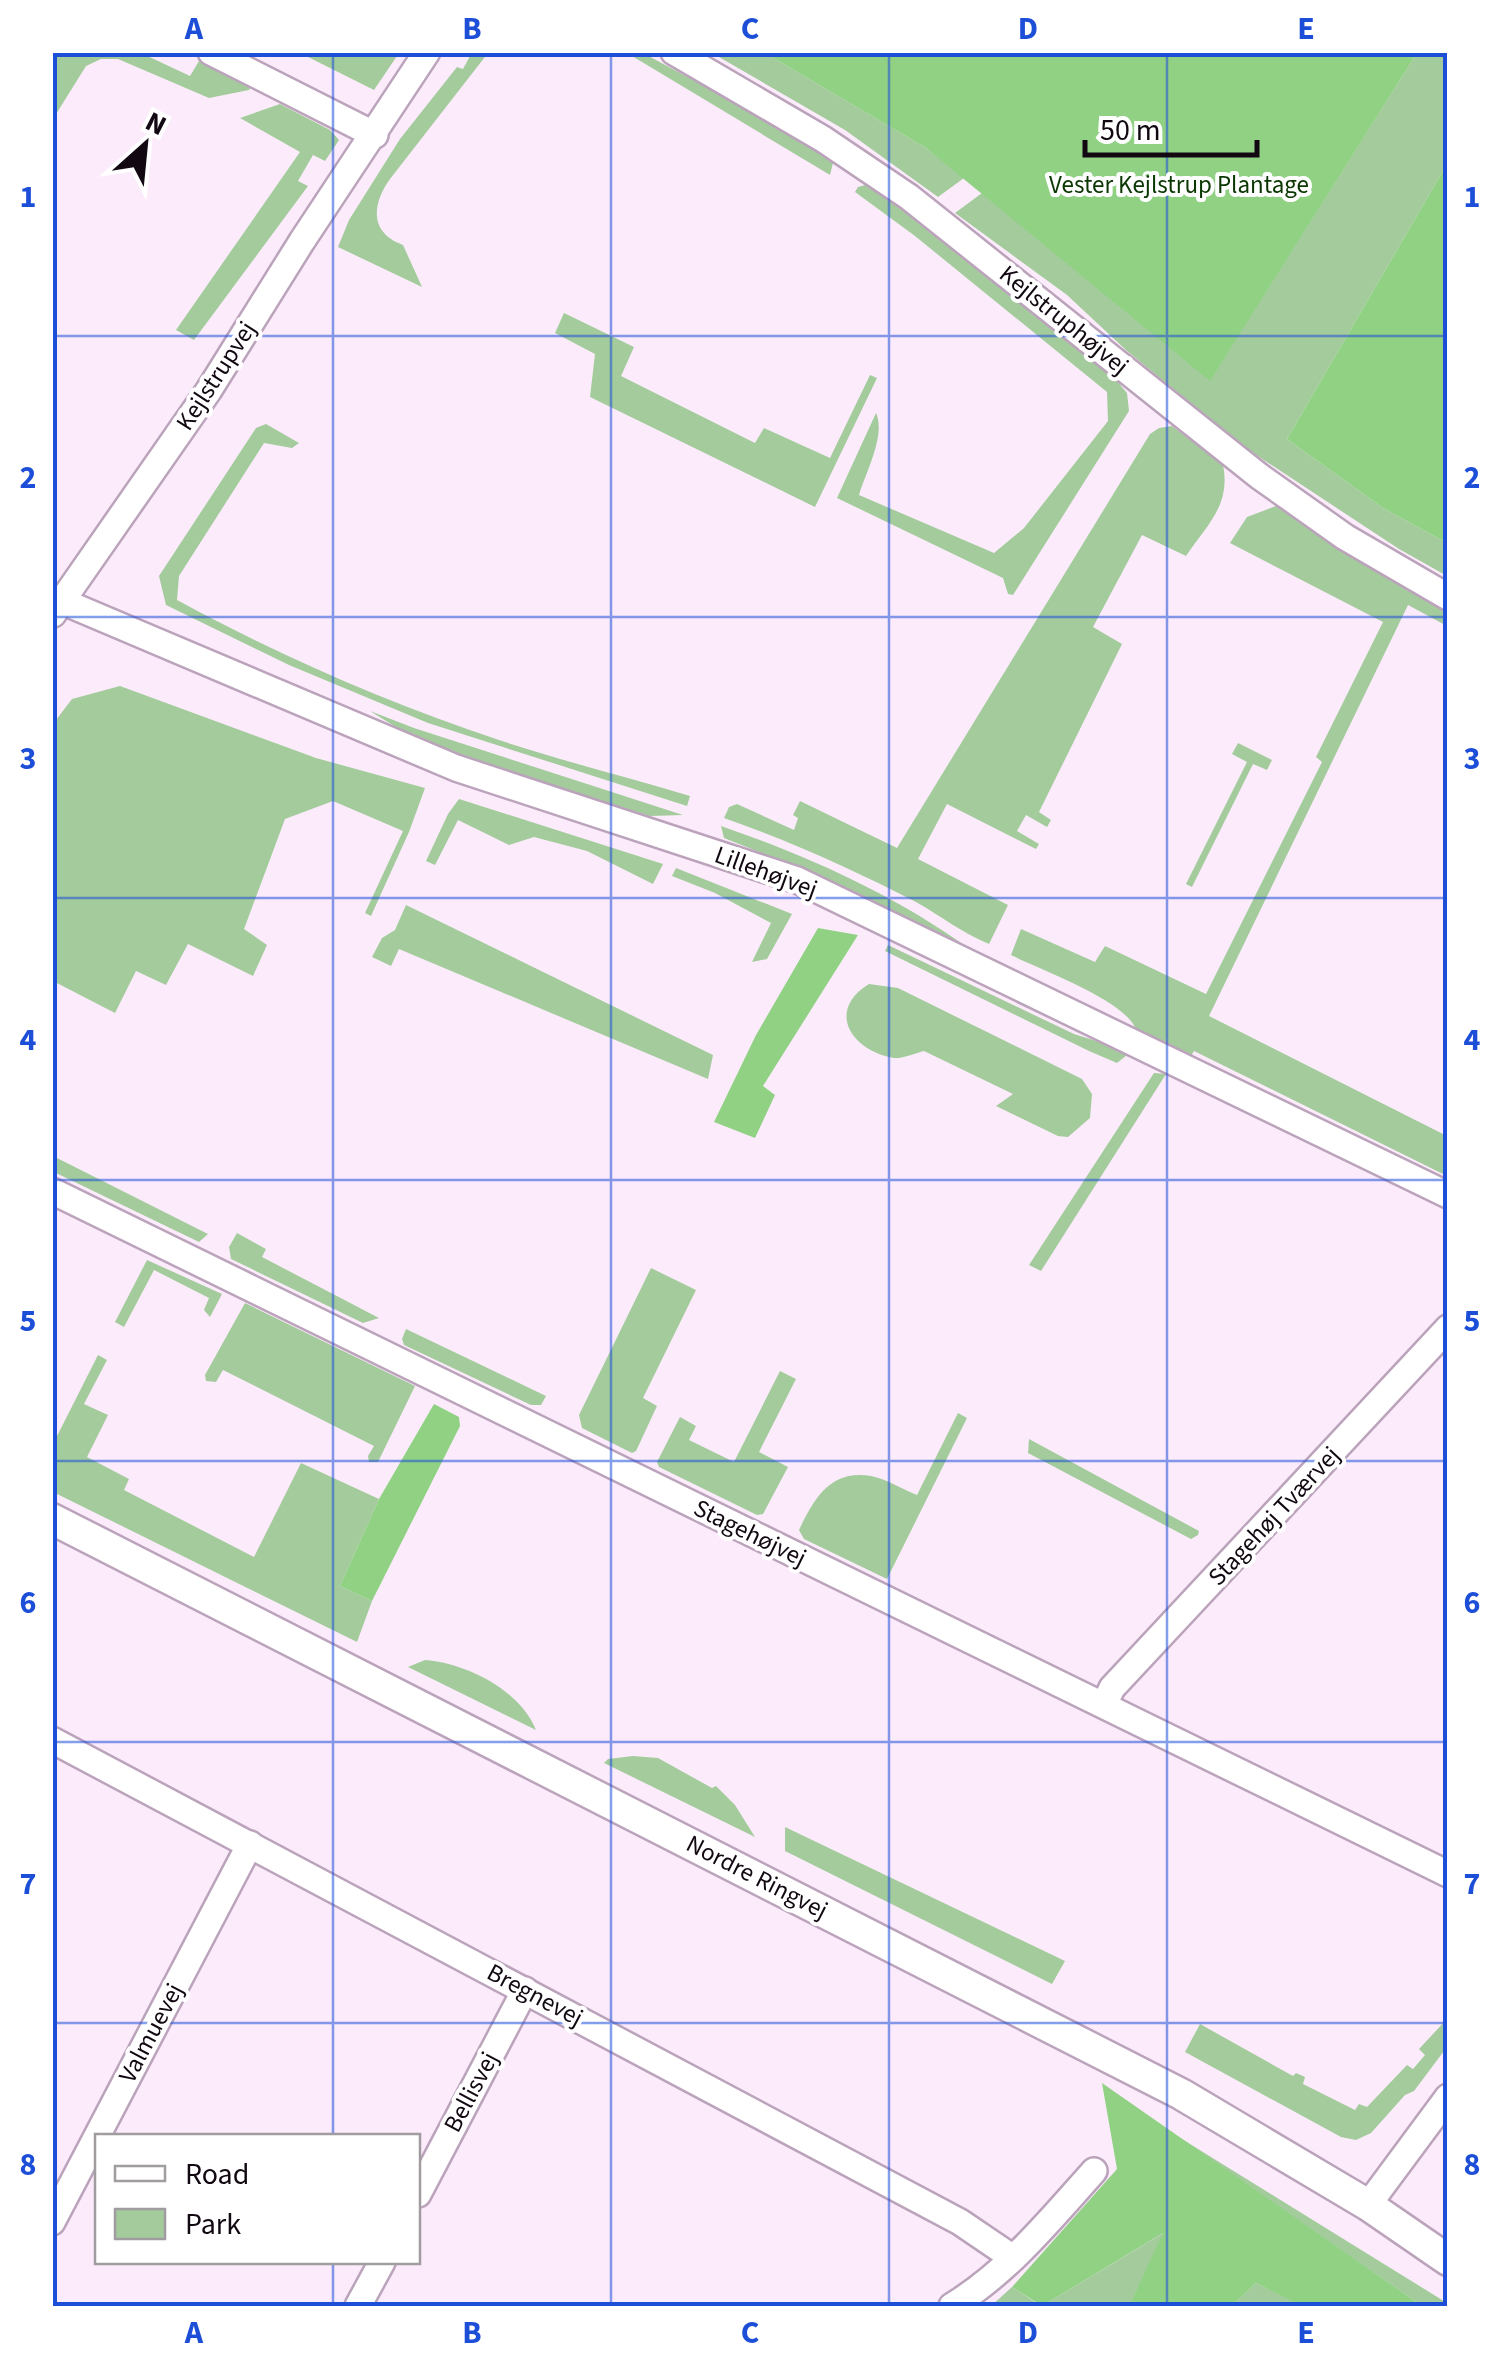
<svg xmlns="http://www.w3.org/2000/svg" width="1500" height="2359" viewBox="0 0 1500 2359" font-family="'Source Sans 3',sans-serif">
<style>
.green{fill:#a3cb9c}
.forest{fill:#90d184}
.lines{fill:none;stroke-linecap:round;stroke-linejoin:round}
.minor-casing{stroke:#bca3bc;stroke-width:30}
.major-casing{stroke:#bca3bc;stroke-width:35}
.minor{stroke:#fff;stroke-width:25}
.major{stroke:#fff;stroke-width:30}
.grid{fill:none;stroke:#1d4ed8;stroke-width:2.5;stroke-opacity:0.55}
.labels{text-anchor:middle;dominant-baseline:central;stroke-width:8;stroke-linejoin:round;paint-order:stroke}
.park-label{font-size:25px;fill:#0a3702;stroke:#fff}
.street-label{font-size:25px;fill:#110811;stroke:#fff}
.neatline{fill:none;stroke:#1d4ed8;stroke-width:4}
.grid-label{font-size:32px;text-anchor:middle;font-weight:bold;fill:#1d4ed8}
</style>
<rect width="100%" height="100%" fill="#fcecfb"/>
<g class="green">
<polygon points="53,53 141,53 190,76 199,61 252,85 249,90 209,98 118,59 101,59 86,66 53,119"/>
<polygon points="300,53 399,53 374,90"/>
<path d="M466,53H488L390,179C372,204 369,233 403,245L422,287L338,247L349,220L400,139L457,67L463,69L470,56Z"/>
<polygon points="627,53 643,53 782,128 833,163 830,175"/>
<polygon points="712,53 765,53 926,148 964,178 938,197 845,130"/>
<polygon points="1417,53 1447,53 1447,164 1287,439 1383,508 1447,543 1447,576 1399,549 1241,445 1127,351 1067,295 955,213 982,193 1210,380"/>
<polygon points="280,104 330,130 339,140 325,161 313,155 298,181 308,186 194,340 176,330 300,152 240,118"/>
<path d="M869,184L1116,380L1127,393L1129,411L1013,595L1008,594L1003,578L837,498L876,413C886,435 866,472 859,495L994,553L1024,528L1108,421L1107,392L915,236L855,192L858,187Z"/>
<polygon points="564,313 634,347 621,376 755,443 764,428 830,458 870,375 877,378 815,507 590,397 595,354 555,333"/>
<path d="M266,424L299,443L292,448L264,443L179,576L177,600C280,656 388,703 499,740C562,761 627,777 690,796L687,806L428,723L289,665L166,605L159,576L256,428Z"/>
<path d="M1172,426L1223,465C1231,505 1207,525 1186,556L1142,535L1093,627L1122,644L1039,812L1051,820L1047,827L1026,815L1017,831L1039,844L1036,849L947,804L918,859L1008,905L989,944C962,933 941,916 916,902C854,870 790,841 724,818L729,807L737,804L794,830L798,818L793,815L800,801L897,848L1150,434L1159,428Z"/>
<path d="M1276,506L1447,612V626L1408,605L1209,1016L1447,1136V1176L1194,1051L1191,1056L1136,1029C1123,999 1041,970 1011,955L1021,929L1095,962L1105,946L1206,994L1322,762L1316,757L1383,622L1230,543L1247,517Z"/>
<polygon points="120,686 316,758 425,788 409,832 371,916 365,913 403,831 333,801 285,819 244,929 267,945 253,976 188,944 166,985 136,971 115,1013 53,981 53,724 72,699"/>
<polygon points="370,711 414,728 683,815 650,816 537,781 415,739"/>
<polygon points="1238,743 1272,760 1267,770 1253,764 1192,887 1186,884 1247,762 1232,754"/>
<polygon points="459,799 663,864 653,884 587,851 534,837 509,845 458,820 435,865 426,861 448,814"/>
<path d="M721,826C808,856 892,894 967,947L801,869L724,838Z"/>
<polygon points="676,868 792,914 767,959 752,962 771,923 715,893 672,876"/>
<polygon points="406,905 713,1055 708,1079 399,949 391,966 372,957 382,938 395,930"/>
<polygon points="888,945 1074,1034 1125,1050 1127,1055 1117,1063 1089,1051 885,951"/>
<path d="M869,984L898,988L1082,1079L1092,1094L1090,1118L1068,1137L1058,1136L996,1106L1013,1094L924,1051C916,1053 902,1059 894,1058C852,1051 825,1011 869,984Z"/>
<polygon points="1154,1073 1166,1074 1041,1271 1029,1265"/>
<polygon points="52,1156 53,1156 208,1234 199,1242 56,1173 53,1170"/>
<polygon points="237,1233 266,1249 262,1257 379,1318 363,1323 231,1259 229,1247"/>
<polygon points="147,1260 222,1294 210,1317 204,1310 209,1298 154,1270 124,1327 115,1322"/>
<polygon points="651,1268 696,1290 643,1398 657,1406 636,1451 632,1453 582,1428 579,1415"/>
<polygon points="245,1303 415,1386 378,1462 369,1462 368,1456 374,1446 223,1370 216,1382 206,1381 205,1375"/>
<polygon points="406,1329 546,1396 541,1405 531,1405 404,1345 402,1339"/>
<polygon points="98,1355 107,1360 84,1404 108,1415 87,1457 129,1479 124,1490 254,1557 301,1463 379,1499 340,1586 372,1601 357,1642 53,1492 52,1446"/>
<polygon points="780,1371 796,1379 759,1452 788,1467 763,1514 757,1515 659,1467 657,1462 680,1417 696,1426 689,1440 734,1462"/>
<path d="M958,1413L967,1418L887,1579L804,1539L799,1530C814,1499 830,1469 871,1476C887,1479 903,1490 917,1495Z"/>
<polygon points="1029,1439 1199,1531 1198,1535 1191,1539 1028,1453"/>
<path d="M425,1660C466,1663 520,1690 536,1730L408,1667Z"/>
<polygon points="633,1756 658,1758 712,1788 716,1786 735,1805 755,1837 604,1763 608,1759"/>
<polygon points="785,1827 1065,1961 1052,1984 785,1851"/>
<polygon points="1447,2019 1447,2047 1414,2091 1405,2095 1371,2133 1356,2140 1341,2137 1185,2052 1200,2024 1293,2076 1296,2073 1305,2077 1303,2084 1355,2110 1359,2104 1367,2107 1407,2065 1413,2069 1425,2055 1419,2049"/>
<polygon points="1169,2131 1447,2303 1447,2306 1422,2306"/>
<polygon points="1165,2232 1129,2306 1042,2306"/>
<polygon points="1256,2283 1298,2304 1301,2306 1232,2306"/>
<polygon points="1012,2287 1041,2306 991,2306"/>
</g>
<g class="forest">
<polygon points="765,53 1417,52 1417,53 1210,381 926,148"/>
<polygon points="1447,164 1447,543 1383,508 1287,439"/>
<polygon points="818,928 858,935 763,1086 775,1095 755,1138 714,1122 756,1035"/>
<polygon points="434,1404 459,1417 460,1426 372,1601 340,1586 379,1499"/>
<polygon points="1102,2083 1422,2306 1301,2306 1256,2283 1232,2306 1129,2306 1163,2233 1042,2306 1012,2287 1117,2169"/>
</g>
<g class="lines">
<defs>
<g id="minor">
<polyline points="211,52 375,135"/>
<polyline points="674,52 823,139 909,197 1259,476 1345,537 1448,597"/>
<polyline points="52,597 456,768 797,880 1448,1195"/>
<polyline points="53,614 209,390 302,241 427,52"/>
<polyline points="52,1191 1448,1874"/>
<polyline points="1104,1705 1112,1688 1448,1328"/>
<polyline points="52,1740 960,2222 1013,2258"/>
<polyline points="418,2194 525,1990"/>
<polyline points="1368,2205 1448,2097"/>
<polyline points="52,2222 250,1844"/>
<polyline points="358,2306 382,2262"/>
<path d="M952,2306C1008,2272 1051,2219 1094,2171"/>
</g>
<polyline id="major" points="52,1519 1181,2094 1368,2205 1448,2260"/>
</defs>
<use href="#minor" class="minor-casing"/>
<use href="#major" class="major-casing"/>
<use href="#minor" class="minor"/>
<use href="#major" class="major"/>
</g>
<path class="grid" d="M333,52V2136M611,52V2306M889,52V2306M1167,52V2306M52,336H1448M52,617H1448M52,898H1448M52,1180H1448M52,1461H1448M52,1742H1448M52,2023H1448M333,2262V2306"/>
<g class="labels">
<g class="park-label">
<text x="1179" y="185">Vester Kejlstrup Plantage</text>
</g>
<g class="street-label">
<text transform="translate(1064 320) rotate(39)">Kejlstruphøjvej</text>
<text transform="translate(216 376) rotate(-57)">Kejlstrupvej</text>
<text transform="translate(766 872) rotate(20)">Lillehøjvej</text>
<text transform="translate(1274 1516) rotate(-47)">Stagehøj Tværvej</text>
<text transform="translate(750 1533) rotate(26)">Stagehøjvej</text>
<text transform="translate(757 1877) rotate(27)">Nordre Ringvej</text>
<text transform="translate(535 1995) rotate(28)">Bregnevej</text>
<text transform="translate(151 2033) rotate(-62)">Valmuevej</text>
<text transform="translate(471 2092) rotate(-62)">Bellisvej</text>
</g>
</g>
<rect width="1500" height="2359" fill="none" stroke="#ffffff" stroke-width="110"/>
<rect x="95" y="2134" width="325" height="130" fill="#ffffff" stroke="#a09ca0" stroke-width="2.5"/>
<rect x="115" y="2166" width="50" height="15" fill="#ffffff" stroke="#a09ca0" stroke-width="2.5"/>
<text x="185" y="2184" font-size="30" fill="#110811">Road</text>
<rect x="115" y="2209" width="50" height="30" fill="#a3cb9c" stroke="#a09ca0" stroke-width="2.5"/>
<text x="185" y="2234" font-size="30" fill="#110811">Park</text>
<g transform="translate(145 145) rotate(27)" stroke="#ffffff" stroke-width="8" paint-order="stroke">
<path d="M0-8L18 38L0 25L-18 38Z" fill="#110811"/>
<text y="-15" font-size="28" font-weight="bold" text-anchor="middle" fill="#110811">N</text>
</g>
<path d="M1085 140v15h172v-15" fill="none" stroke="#110811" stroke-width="5"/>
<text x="1100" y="140" font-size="30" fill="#110811" stroke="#ffffff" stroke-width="8" paint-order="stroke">50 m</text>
<rect x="55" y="55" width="1390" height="2249" class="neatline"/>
<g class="grid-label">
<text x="194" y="39">A</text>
<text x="472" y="39">B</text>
<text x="750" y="39">C</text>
<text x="1028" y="39">D</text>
<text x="1306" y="39">E</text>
<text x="28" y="207">1</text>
<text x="1472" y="207">1</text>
<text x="28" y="488">2</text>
<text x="1472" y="488">2</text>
<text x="28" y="769">3</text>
<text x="1472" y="769">3</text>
<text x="28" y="1050">4</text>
<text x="1472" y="1050">4</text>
<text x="28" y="1331">5</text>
<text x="1472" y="1331">5</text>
<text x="28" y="1613">6</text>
<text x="1472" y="1613">6</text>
<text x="28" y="1894">7</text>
<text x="1472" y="1894">7</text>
<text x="28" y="2175">8</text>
<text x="1472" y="2175">8</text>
<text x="194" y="2343">A</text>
<text x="472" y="2343">B</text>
<text x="750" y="2343">C</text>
<text x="1028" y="2343">D</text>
<text x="1306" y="2343">E</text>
</g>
</svg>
